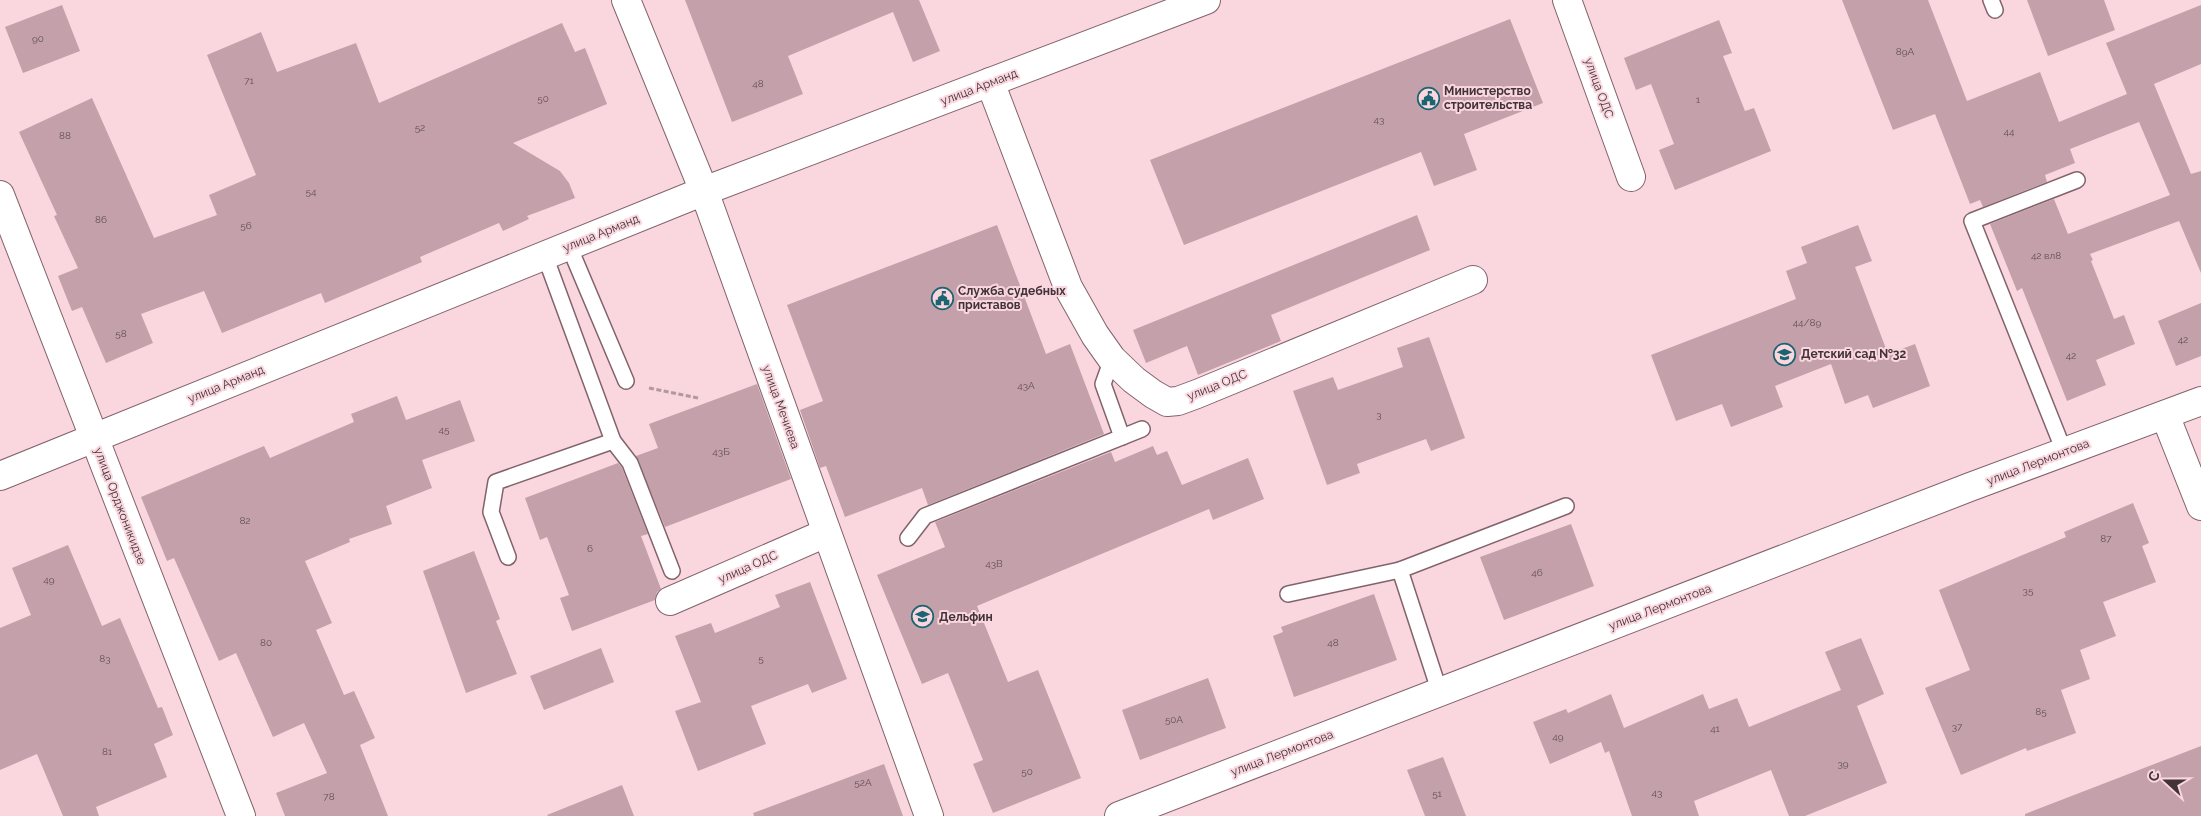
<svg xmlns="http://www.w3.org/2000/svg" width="2201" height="816" viewBox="0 0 2201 816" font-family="Raleway,sans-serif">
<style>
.building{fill:#c4a1aa}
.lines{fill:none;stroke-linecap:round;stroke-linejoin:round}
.lane-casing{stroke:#82636b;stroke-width:18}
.street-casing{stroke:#82636b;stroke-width:30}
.path{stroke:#b3989f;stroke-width:3;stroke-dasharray:5 2.5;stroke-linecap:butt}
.lane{stroke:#fff;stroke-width:15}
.street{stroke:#fff;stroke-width:28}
.labels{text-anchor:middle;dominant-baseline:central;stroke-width:4;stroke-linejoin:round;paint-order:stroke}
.number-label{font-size:10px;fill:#624e54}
.street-label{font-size:12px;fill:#413337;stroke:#fad6df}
.poi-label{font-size:12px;font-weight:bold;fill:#413337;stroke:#fad6df;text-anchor:start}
</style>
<rect width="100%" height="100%" fill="#fad6df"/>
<g class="building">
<polygon points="685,0 919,0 940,51 913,62 893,12 788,56 803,94 732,122"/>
<polygon points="1842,0 1928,0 1967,101 2040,72 2059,122 2127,94 2106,43 2201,5 2201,64 2154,84 2191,174 2201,171 2201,273 2179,221 2090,254 2093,260 2091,261 2114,319 2124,315 2135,344 2096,360 2106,385 2067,401 2022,288 2017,291 1990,224 2054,199 2068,234 2170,195 2139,122 2070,149 2075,163 2045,175 2047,182 1983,207 1980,200 1970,204 1935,114 1893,130"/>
<polygon points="2027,0 2104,0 2115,30 2048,56"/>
<polygon points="62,5 80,51 23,73 5,27"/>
<polygon points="1510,19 1543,103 1464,134 1477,170 1434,186 1421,152 1184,245 1150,160"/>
<polygon points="1719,20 1732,53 1723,56 1745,111 1754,108 1771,151 1675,190 1659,150 1674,144 1651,84 1636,90 1624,58"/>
<polygon points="562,23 575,52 585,48 607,104 513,143 560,171 569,183 575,198 527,216 529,219 503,231 499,223 420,257 422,262 325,303 321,293 222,333 204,291 141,314 153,343 106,363 82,307 72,311 58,276 78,268 54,216 57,215 19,132 92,98 154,238 217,215 209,195 256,175 207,55 261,32 277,72 356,43 379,103"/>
<polygon points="1417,215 1430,250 1271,315 1281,341 1198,375 1187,346 1146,363 1133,330"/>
<polygon points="997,225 1046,354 1070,344 1104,434 928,505 922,488 845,517 826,466 820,468 800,410 823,401 787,305"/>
<polygon points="1858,225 1872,261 1855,267 1888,354 1915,344 1930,386 1873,408 1868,395 1845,404 1831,364 1775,386 1783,407 1731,427 1722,404 1676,421 1651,355 1796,299 1786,271 1807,263 1801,247"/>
<polygon points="2201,303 2201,356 2176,366 2158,321"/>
<polygon points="1429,337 1465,438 1431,451 1426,439 1357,464 1360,473 1327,485 1293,391 1333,377 1338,390 1403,367 1397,348"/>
<polygon points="757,384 791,479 665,527 636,456 658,448 649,424"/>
<polygon points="397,396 406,420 460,400 475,441 422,460 432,488 386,506 392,524 349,539 350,542 305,561 332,623 316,630 344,695 354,691 375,738 360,745 388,816 285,816 276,793 327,773 304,723 273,737 236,653 219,661 174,558 167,561 141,497 264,446 270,458 354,422 351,414"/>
<polygon points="1153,446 1157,455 1167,451 1182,485 1248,458 1264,499 1213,520 1209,509 977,606 1008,682 1038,670 1081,778 993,813 973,764 983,760 948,673 922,684 877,575 945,547 935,522 1111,452 1115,462"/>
<polygon points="618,463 622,468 648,534 641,536 661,589 657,592 655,600 572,631 560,598 569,595 547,537 540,540 525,498"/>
<polygon points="2133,503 2149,543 2142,546 2156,582 2103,602 2116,636 2080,650 2090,679 2061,690 2076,733 2027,751 2026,748 1961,775 1925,688 1970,670 1939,590 2066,537 2064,532"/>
<polygon points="1571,524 1594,586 1504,620 1480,557"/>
<polygon points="68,545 102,626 120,618 158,708 162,707 173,735 154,744 167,777 96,807 99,816 63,816 37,754 0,770 0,628 31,615 12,568"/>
<polygon points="474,551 500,619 496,621 517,674 466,693 423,571"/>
<polygon points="810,582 847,679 812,693 808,684 751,706 766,744 698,771 675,711 701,702 675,636 711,623 715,633 780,607 775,595"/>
<polygon points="1374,594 1397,660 1294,697 1273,636 1283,632 1281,627"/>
<polygon points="1861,638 1884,694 1857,706 1887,783 1805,816 1789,816 1771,770 1694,801 1699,816 1632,816 1609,751 1605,753 1601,742 1550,764 1533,722 1566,709 1568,713 1611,694 1624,728 1703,694 1709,709 1737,698 1749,727 1841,690 1825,652"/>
<polygon points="601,648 614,682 544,710 530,676"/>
<polygon points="1208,678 1226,728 1140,760 1122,710"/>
<polygon points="2201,746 2201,816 2025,816 2025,814"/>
<polygon points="1443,757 1466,816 1425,816 1407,770"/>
<polygon points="884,764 903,816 754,816 753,813"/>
<polygon points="622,785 634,816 548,816 547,815"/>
</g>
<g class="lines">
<defs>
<g id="lane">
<polyline points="1991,0 1995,10"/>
<polyline points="569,246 626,381"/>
<polyline points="545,256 613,441 630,463 672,571"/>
<polyline points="1112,359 1103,384 1122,437"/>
<polyline points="2064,451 1972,221 2077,180"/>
<polyline points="908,538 925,516 1142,429"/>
<polyline points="508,557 491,512 496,482 613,441"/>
<polyline points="1400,570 1566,506"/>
<polyline points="1288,594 1400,570 1440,693"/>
</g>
<g id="street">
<polyline points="626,0 704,191 929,816"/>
<polyline points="1567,0 1631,177"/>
<polyline points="990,82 1068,287 1095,335 1112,359 1134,380 1153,394 1167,402 1178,401 1197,394 1473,280"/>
<polyline points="0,195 241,816"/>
<polyline points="2165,415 2201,506"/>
<polyline points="0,476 704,191 1206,0"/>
<polyline points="670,601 826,533"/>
<polyline points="1119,816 1970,487 2201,401"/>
</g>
</defs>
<use href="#lane" class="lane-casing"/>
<use href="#street" class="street-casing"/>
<polyline class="path" points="649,388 698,398"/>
<use href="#lane" class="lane"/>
<use href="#street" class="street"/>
</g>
<defs>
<symbol id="civic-ring" viewBox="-11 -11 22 22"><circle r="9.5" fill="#fad6df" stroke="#1b6572" stroke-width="1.5"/><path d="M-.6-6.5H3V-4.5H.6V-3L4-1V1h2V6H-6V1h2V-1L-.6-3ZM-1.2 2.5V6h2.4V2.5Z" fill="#1b6572"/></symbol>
<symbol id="school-ring" viewBox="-11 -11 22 22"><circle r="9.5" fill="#fad6df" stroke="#1b6572" stroke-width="1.5"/><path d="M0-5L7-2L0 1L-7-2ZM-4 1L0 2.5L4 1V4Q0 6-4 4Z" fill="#1b6572"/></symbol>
</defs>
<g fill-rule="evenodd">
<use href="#civic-ring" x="1416" y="86" width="25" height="25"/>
<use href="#civic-ring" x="930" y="286" width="25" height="25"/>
<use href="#school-ring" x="1772" y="342" width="25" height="25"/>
<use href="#school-ring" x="910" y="604" width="25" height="25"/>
</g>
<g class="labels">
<g class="number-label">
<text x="38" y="38">90</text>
<text x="1905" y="51">89А</text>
<text x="249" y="80">71</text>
<text x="758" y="83">48</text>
<text x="543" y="98">50</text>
<text x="1698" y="99">1</text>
<text x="1379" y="119">43</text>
<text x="420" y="127">52</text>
<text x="2009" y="131">44</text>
<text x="65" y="135">88</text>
<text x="311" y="191">54</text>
<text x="101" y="219">86</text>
<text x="246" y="225">56</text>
<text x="2046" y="255">42 вл8</text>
<text x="1807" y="322">44/89</text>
<text x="121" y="333">58</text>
<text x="2183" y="339">42</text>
<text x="2071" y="355">42</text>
<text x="1026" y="385">43А</text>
<text x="1379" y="414">3</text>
<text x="444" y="429">45</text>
<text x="721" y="451">43Б</text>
<text x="245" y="520">82</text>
<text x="2106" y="538">87</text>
<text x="590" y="548">6</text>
<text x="994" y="563">43В</text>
<text x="1537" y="572">46</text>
<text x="49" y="579">49</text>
<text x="2028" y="590">35</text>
<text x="266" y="642">80</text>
<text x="1333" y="642">48</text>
<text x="105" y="658">83</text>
<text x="761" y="658">5</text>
<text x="2041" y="711">85</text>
<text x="1174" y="719">50А</text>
<text x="1957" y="726">37</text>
<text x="1715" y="728">41</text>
<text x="1558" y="736">49</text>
<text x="107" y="751">81</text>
<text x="1843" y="763">39</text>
<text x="1027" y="771">50</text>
<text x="863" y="782">52А</text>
<text x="1657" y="792">43</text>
<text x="1437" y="793">51</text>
<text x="329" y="796">78</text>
</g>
<g class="street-label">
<text transform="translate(979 87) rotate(-21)">улица Арманд</text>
<text transform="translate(1599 88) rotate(70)">улица ОДС</text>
<text transform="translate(601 233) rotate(-22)">улица Арманд</text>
<text transform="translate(226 384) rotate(-22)">улица Арманд</text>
<text transform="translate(1217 385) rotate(-22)">улица ОДС</text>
<text transform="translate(781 407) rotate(70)">улица Мечиева</text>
<text transform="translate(2038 462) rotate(-21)">улица Лермонтова</text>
<text transform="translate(120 506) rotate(69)">улица Орджоникидзе</text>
<text transform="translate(748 567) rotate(-24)">улица ОДС</text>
<text transform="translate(1660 607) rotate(-21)">улица Лермонтова</text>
<text transform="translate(1282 753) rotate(-21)">улица Лермонтова</text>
</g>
<g class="poi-label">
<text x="1444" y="91">Министерство<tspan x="1444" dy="14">строительства</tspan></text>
<text x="958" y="291">Служба судебных<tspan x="958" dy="14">приставов</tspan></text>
<text x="1801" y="354">Детский сад №32</text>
<text x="939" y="617">Дельфин</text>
</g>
</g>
<g transform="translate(2166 781) rotate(291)" stroke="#fad6df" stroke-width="4" paint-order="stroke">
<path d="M0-4L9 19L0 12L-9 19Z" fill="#413337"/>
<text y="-8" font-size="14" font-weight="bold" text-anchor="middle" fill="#413337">С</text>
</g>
</svg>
